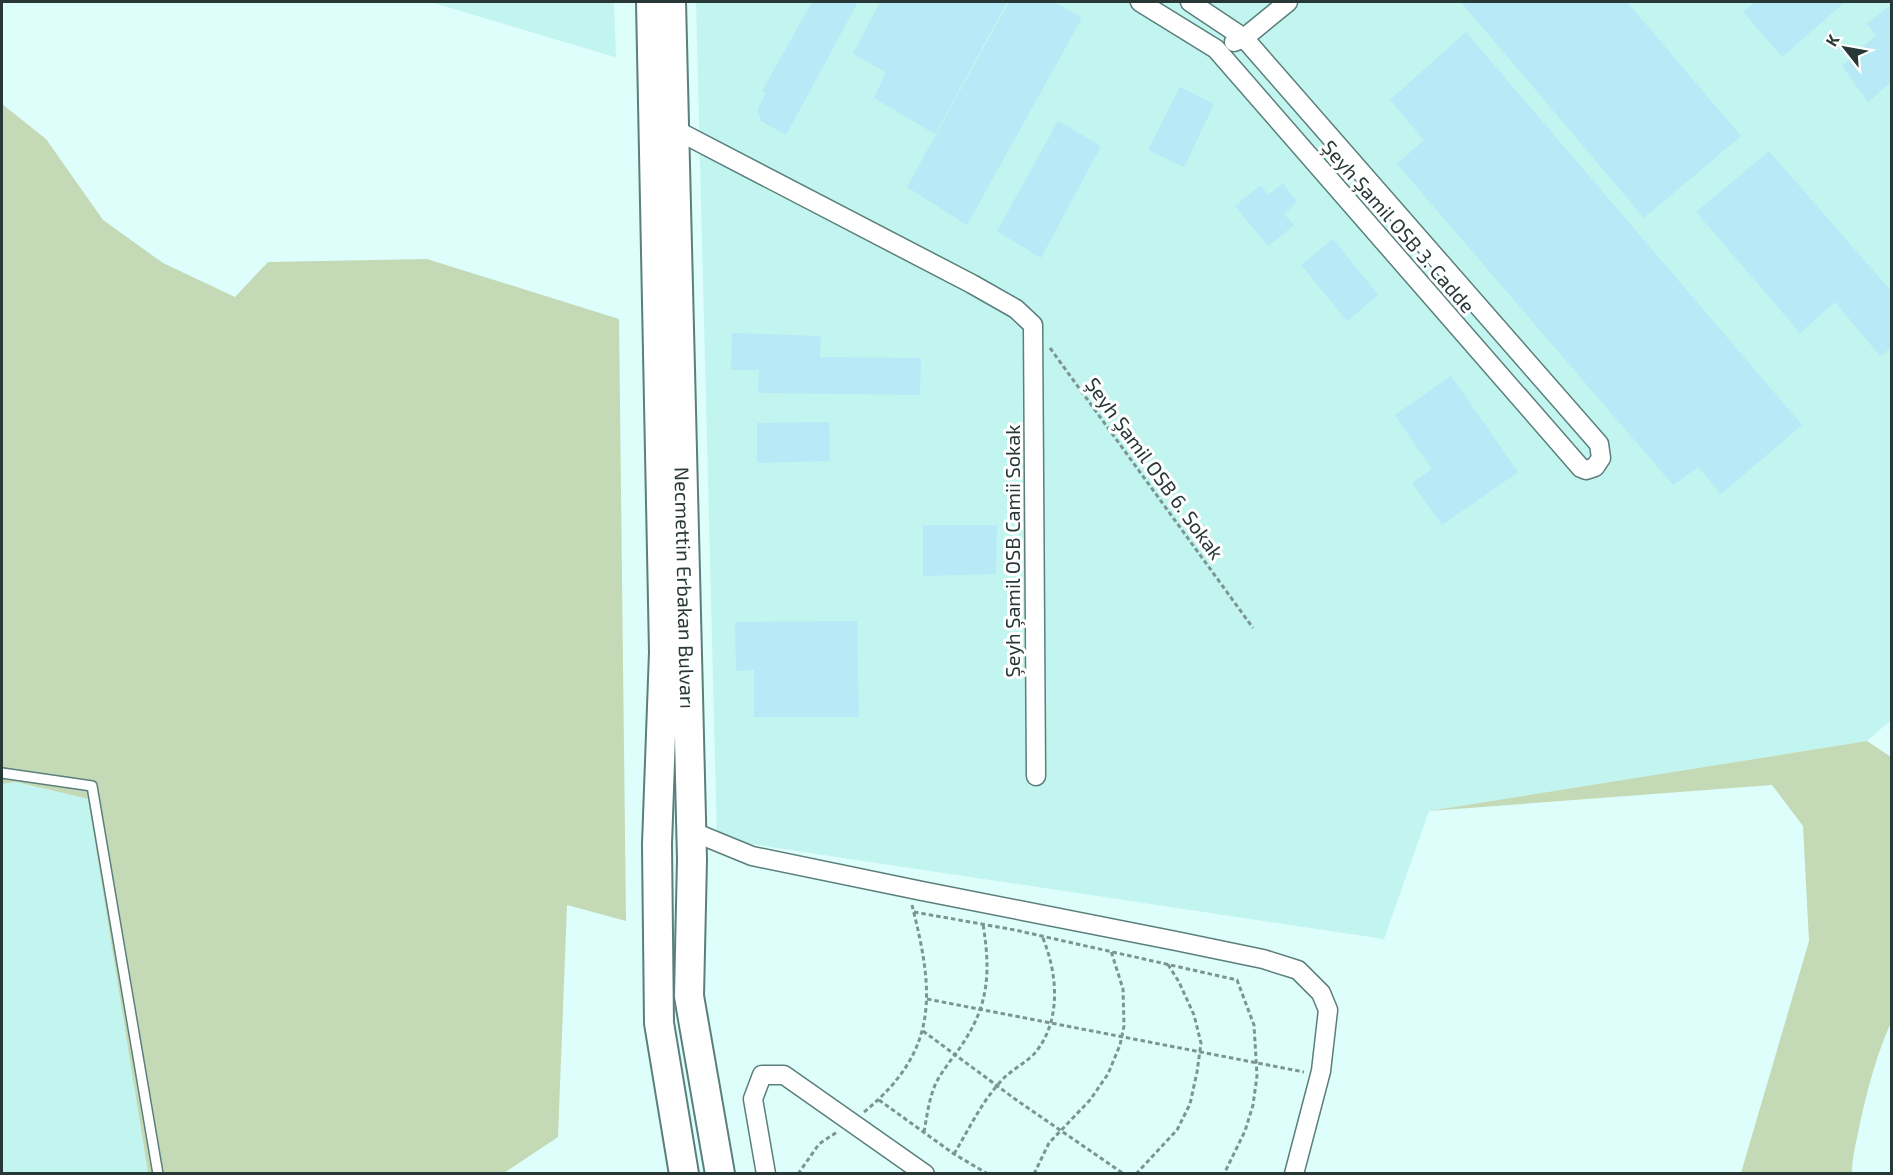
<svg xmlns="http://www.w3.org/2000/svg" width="1893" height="1175" viewBox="0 0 1893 1175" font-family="'Exo 2',sans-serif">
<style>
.built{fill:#c2f5ef}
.green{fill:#c4d9b6}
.building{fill:#b7e9f6}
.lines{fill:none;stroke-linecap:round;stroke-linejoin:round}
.lane-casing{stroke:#5a7f7c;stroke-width:12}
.street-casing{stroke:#5a7f7c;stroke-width:21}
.primary-casing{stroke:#5a7f7c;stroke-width:32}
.path{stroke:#7c9592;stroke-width:3;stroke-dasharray:4.5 3;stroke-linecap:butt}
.lane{stroke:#fff;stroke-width:9}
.street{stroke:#fff;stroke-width:18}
.primary{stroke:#fff;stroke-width:28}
.labels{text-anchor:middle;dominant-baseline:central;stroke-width:6;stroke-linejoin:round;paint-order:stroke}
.street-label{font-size:20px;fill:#273836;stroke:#fff}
</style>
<rect width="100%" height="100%" fill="#ddfefa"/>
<g class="built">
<polygon points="430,2 614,2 616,57 615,57"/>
<polygon points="696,2 1891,2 1891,720 1867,741 1429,811 1384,939 717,839"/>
<polygon points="16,782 88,799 148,1173 2,1174 2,784"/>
</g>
<g class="green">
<polygon points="2,104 46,139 103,220 163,263 235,297 268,262 427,259 619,319 626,921 567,905 558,1137 504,1173 148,1173 88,799 16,782 2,784"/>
<path d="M1867,741L1891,757L1892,1020C1877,1053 1868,1087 1860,1123C1857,1140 1852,1156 1852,1173H1741L1809,941L1803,826L1772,785L1429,811Z"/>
</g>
<g class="building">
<polygon points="812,2 858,2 786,135 761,121 758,112 758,108 766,93 762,91"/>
<polygon points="880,2 1007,2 935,134 874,98 886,72 853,54"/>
<polygon points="1009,2 1055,2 1082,18 967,225 907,187"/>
<polygon points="1461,2 1627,2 1741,136 1644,218"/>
<polygon points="1755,2 1845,2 1782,57 1743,12"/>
<polygon points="1892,4 1892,81 1868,102 1842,66 1876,35 1867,24"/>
<polygon points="1466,32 1802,425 1721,494 1698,467 1673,485 1397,164 1424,140 1390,100"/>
<polygon points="1180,87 1214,104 1184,167 1148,150"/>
<polygon points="1058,121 1101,146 1041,258 997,231"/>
<polygon points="1769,151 1892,292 1892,347 1880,356 1835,302 1800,333 1696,212"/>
<polygon points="1283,183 1297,202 1284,214 1294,225 1268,246 1235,206 1261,185 1268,195"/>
<polygon points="1333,239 1378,295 1347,321 1301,265"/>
<polygon points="732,333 821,336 820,357 921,358 920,395 758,393 759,370 731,370"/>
<polygon points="1451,376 1518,472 1442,525 1412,483 1432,469 1395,415"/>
<polygon points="829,422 830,461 757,463 757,423"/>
<polygon points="923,525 997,525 996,574 923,576"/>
<polygon points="857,621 859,717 754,717 754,670 736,671 735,622"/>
</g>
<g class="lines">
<defs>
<polyline id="lane" points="2,773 92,786 158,1174"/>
<g id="street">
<polyline points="1140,2 1216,49 1581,468 1586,470 1595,467 1601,458 1599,444 1244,38 1190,2"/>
<polyline points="1234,42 1244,38 1288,2"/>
<polyline points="674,129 972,284 1016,309 1033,325 1036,776"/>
<polyline points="691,831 752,856 922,891 1176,941 1263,959 1298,970 1321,993 1328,1010 1321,1071 1294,1174"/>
<polyline points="766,1174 753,1099 762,1075 784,1075 925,1174"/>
</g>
<g id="primary">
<polyline points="651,2 664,652 657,844 659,1023 684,1174"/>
<path id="s1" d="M671,2L692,859L689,996L720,1174"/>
</g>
</defs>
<use href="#lane" class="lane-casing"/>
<use href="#street" class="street-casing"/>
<use href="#primary" class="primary-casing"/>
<g class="path">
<polyline points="1050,348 1253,628"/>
<polyline points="914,912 1015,930 1237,980 1254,1025 1257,1076 1253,1105 1245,1131 1224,1174"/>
<polyline points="927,999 1304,1072"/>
<polyline points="923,1031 1015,1099 1124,1174"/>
<polyline points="879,1100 954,1154 988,1174"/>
<path d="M864,1112C940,1050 934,992 912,905"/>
<path d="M924,1132C927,1116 929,1098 936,1083C944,1067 956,1055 965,1040C990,1001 990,968 983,924"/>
<path d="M954,1154C969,1129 981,1103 1001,1081C1011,1070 1024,1064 1034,1054C1062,1022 1058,973 1042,936"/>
<polyline points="798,1174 819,1144 837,1132"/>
<polyline points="1034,1174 1049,1143 1090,1100 1108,1074 1120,1045 1124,1026 1123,989 1111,951"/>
<polyline points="1136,1174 1177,1130 1190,1104 1197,1072 1201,1043 1194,1015 1179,982 1167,963"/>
</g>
<use href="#lane" class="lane"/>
<use href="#street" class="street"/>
<use href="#primary" class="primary"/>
</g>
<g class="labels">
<g class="street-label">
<text transform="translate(1399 226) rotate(49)">Şeyh Şamil OSB 3. Cadde</text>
<text transform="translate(1155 468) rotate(54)">Şeyh Şamil OSB 6. Sokak</text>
<text transform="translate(1012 551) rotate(-90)">Şeyh Şamil OSB Camii Sokak</text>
<text stroke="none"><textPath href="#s1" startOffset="586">Necmettin Erbakan Bulvarı</textPath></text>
</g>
</g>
<rect width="1893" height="1175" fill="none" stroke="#273836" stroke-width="6"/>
<g transform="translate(1845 48) rotate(301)" stroke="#ffffff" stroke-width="4.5" paint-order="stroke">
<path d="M0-4.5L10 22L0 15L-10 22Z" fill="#273836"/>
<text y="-9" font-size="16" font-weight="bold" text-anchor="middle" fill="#273836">K</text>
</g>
</svg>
